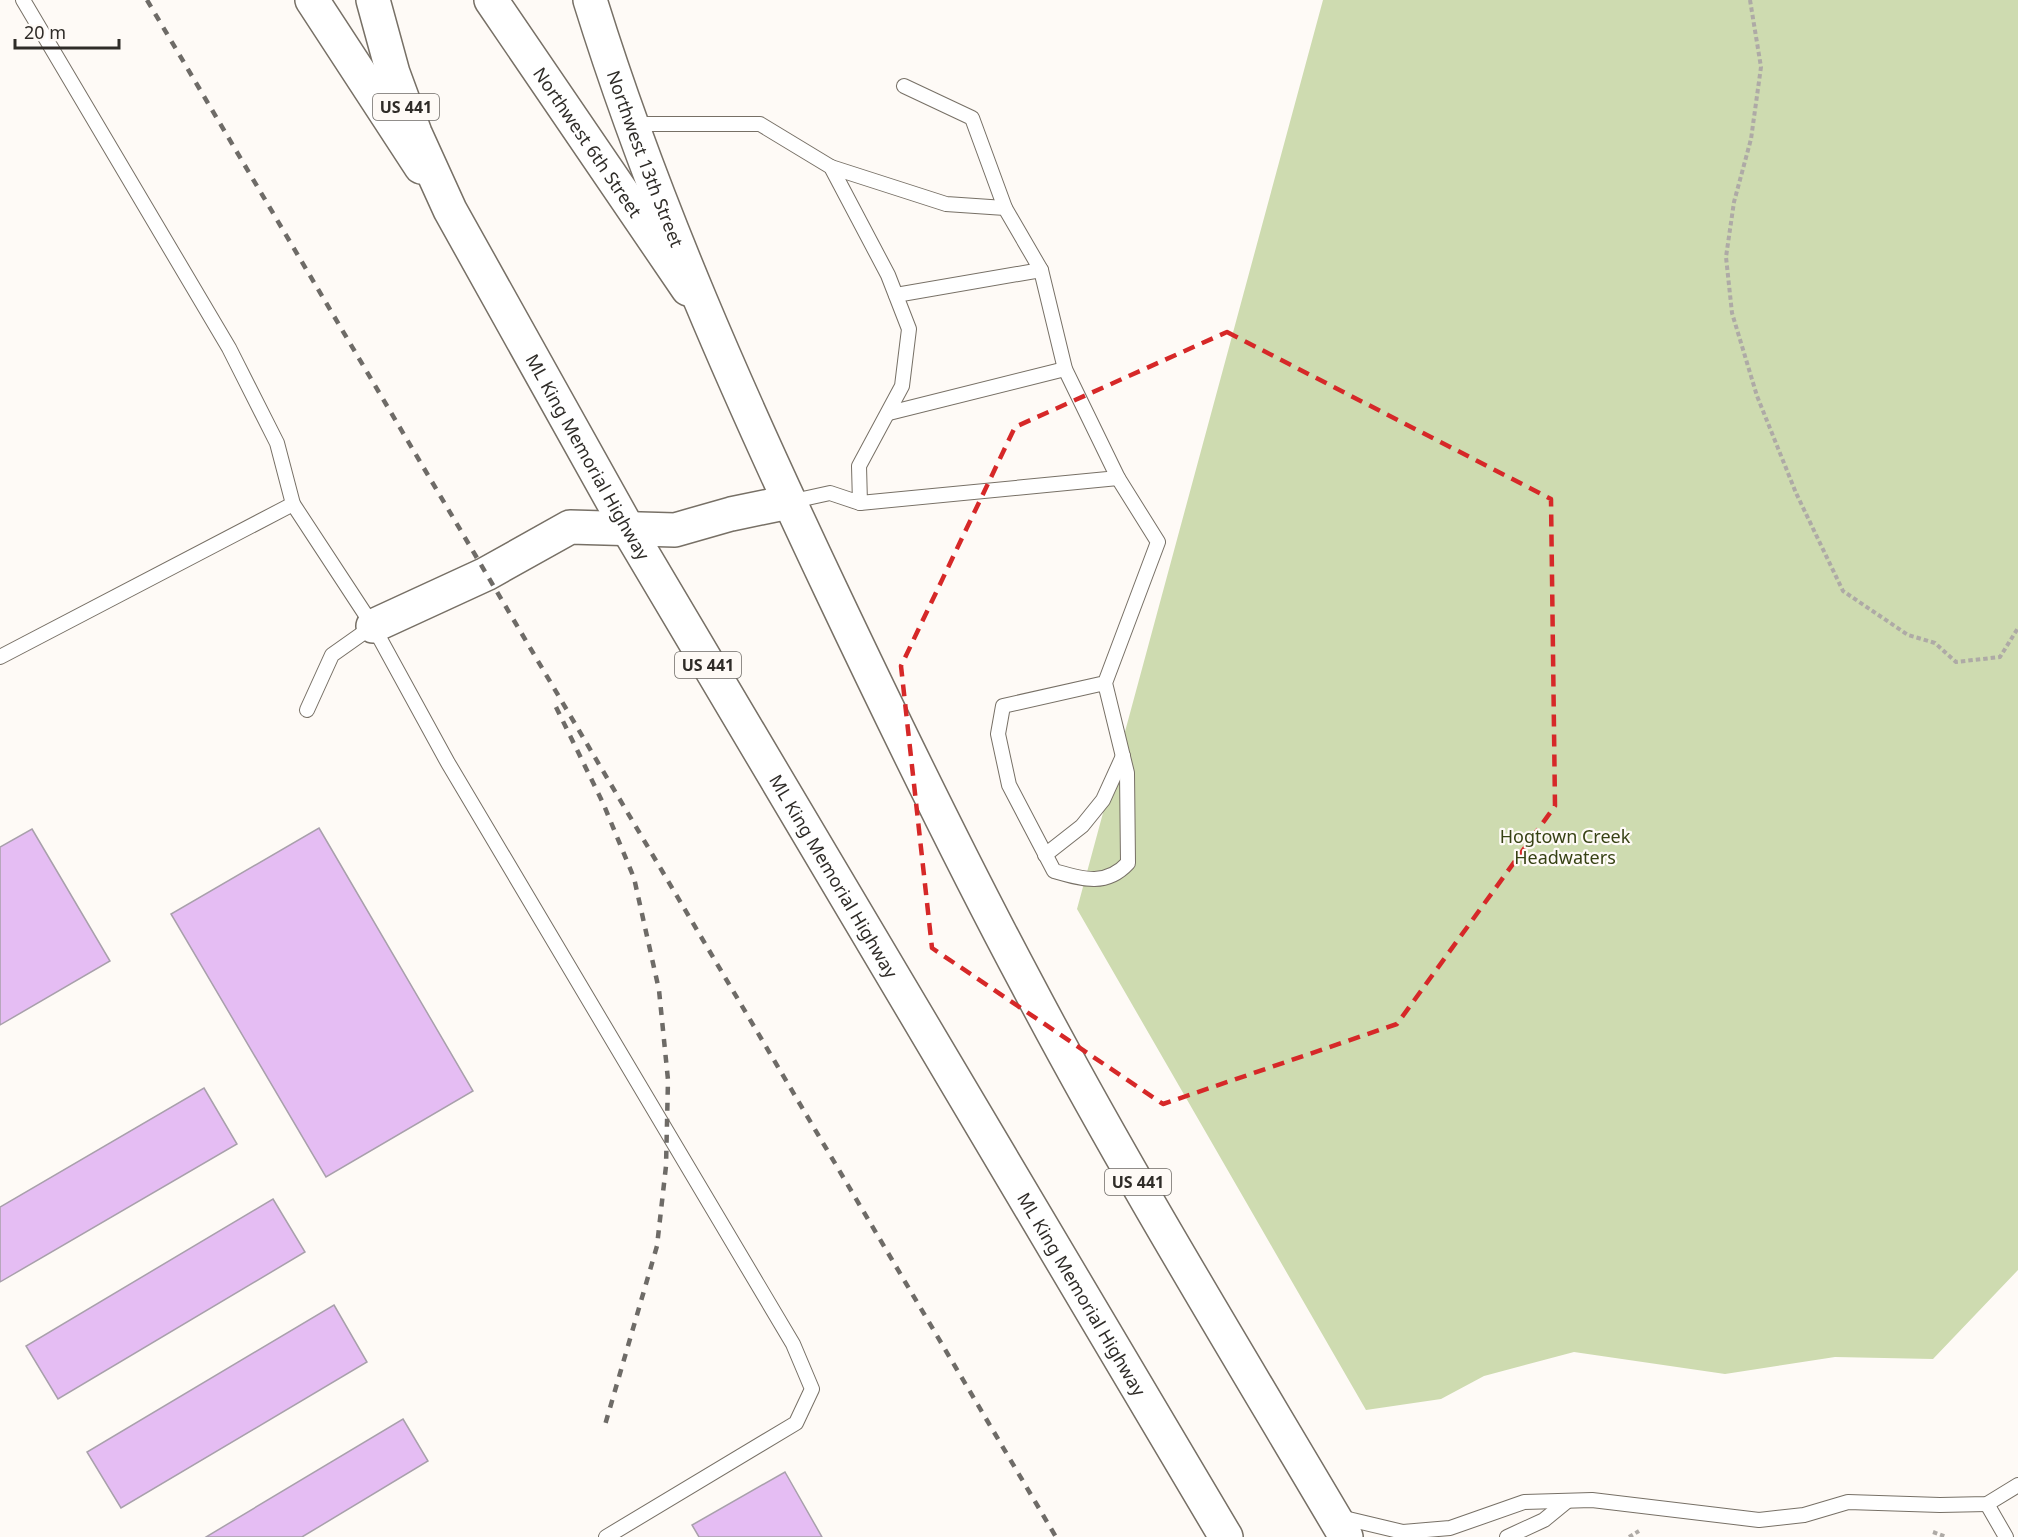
<svg xmlns="http://www.w3.org/2000/svg" width="2018" height="1537" viewBox="0 0 2018 1537" font-family="'Noto Sans',sans-serif">
<style>
.green{fill:#cedbb0}
.building{fill:#e5bdf3;stroke:#a8a0ab;stroke-width:1.5}
.lines{fill:none;stroke-linecap:round;stroke-linejoin:round}
.lane-casing{stroke:#777066;stroke-width:16}
.secondary-casing{stroke:#777066;stroke-width:36}
.primary-casing{stroke:#777066;stroke-width:36}
.path{stroke:#aeaaa6;stroke-width:4;stroke-dasharray:4.5 3;stroke-linecap:butt}
.lane{stroke:#fff;stroke-width:14}
.secondary{stroke:#fff;stroke-width:33}
.primary{stroke:#fff;stroke-width:33}
.rail{stroke:#6e6b67;stroke-width:4.5;stroke-dasharray:8 8;stroke-linecap:butt}
.marked{fill:none;stroke:#d62828;stroke-width:4.5;stroke-dasharray:12 8;stroke-linejoin:round}
.labels{text-anchor:middle;dominant-baseline:central;stroke-width:4.5;stroke-linejoin:round;paint-order:stroke}
.shield{fill:#fefaf6;stroke:#6d6a66;stroke-width:1.5}
.shield-label{font-size:16px;font-weight:bold;fill:#2f2c28}
.street-label{font-size:18px;fill:#2f2c28;stroke:#fefaf6}
.park-label{font-size:18px;fill:#374214;stroke:#fefaf6}
</style>
<rect width="100%" height="100%" fill="#fefaf6"/>
<polygon class="green" points="1323,0 2018,0 2018,1270 1933,1359 1835,1357 1725,1374 1574,1352 1484,1376 1441,1399 1366,1410 1077,909"/>
<g class="building">
<polygon points="319,828 473,1091 326,1177 171,914"/>
<polygon points="32,829 110,961 0,1025 0,847"/>
<polygon points="204,1088 237,1144 0,1282 0,1207"/>
<polygon points="273,1199 305,1252 58,1399 26,1346"/>
<polygon points="334,1305 367,1362 121,1508 87,1452"/>
<polygon points="403,1419 428,1461 302,1537 206,1537"/>
<polygon points="785,1472 822,1537 699,1537 692,1525"/>
</g>
<g class="lines">
<defs>
<g id="lane">
<polyline points="23,0 229,348 277,443 293,504 373,626 448,763 793,1344 812,1389 796,1423 606,1537"/>
<polyline points="904,86 972,118 1005,208"/>
<polyline points="633,124 760,124 831,167 888,275 909,329 902,386 859,466 860,503 830,493 789,502"/>
<polyline points="831,167 946,204 1005,208 1041,270 1065,369 1118,478 860,503"/>
<polyline points="896,295 1041,270"/>
<polyline points="889,413 1065,369"/>
<polyline points="0,657 293,504"/>
<path d="M1105,683L1127,773L1128,863C1106,887 1082,879 1054,871L1009,785L998,734L1003,706L1105,683L1158,542L1118,478"/>
<polyline points="307,710 332,655 373,626"/>
<polyline points="1045,855 1082,826 1103,800 1123,756"/>
<polyline points="1987,1504 2006,1537"/>
<polyline points="1340,1517 1403,1532 1450,1528 1524,1502 1592,1500 1759,1520 1804,1515 1848,1502 1940,1505 1987,1504 2018,1485"/>
<polyline points="1507,1537 1544,1520 1566,1502"/>
</g>
<g id="secondary">
<polyline points="312,0 421,167"/>
<path id="s1" d="M491,0L688,289"/>
</g>
<g id="primary">
<path id="s2" d="M373,0L393,73L415,133L450,210L628,529L1226,1537"/>
<path id="s3" d="M590,0C653,203 740,398 831,590C894,723 958,855 1027,984C1126,1172 1238,1354 1346,1537"/>
<polyline points="373,626 486,574 570,527 675,530 731,514 789,502"/>
</g>
</defs>
<use href="#lane" class="lane-casing"/>
<use href="#secondary" class="secondary-casing"/>
<use href="#primary" class="primary-casing"/>
<g class="path">
<polyline points="1750,0 1761,67 1751,139 1734,202 1726,257 1732,313 1757,396 1796,493 1843,591 1908,635 1935,643 1956,662 2000,657 2018,628"/>
<polyline points="1933,1532 1947,1537"/>
<polyline points="1629,1537 1639,1531"/>
</g>
<use href="#lane" class="lane"/>
<use href="#secondary" class="secondary"/>
<use href="#primary" class="primary"/>
<g class="rail">
<polyline points="147,0 1056,1537"/>
<polyline points="556,707 603,803 634,878 659,990 668,1080 666,1166 657,1246 605,1425"/>
</g>
</g>
<path class="marked" d="M1227,332L1551,499L1555,806L1397,1024L1163,1104L932,948L901,666L1015,427Z"/>
<g class="labels">
<g class="shield">
<rect x="373" y="94" width="66" height="26" rx="4.5"/>
<rect x="675" y="652" width="66" height="26" rx="4.5"/>
<rect x="1105" y="1169" width="66" height="26" rx="4.5"/>
</g>
<g class="shield-label">
<text x="406" y="107">US 441</text>
<text x="708" y="665">US 441</text>
<text x="1138" y="1182">US 441</text>
</g>
<g class="street-label">
<text stroke="none"><textPath href="#s1" startOffset="172">Northwest 6th Street</textPath></text>
<text stroke="none"><textPath href="#s3" startOffset="168">Northwest 13th Street</textPath></text>
<text stroke="none"><textPath href="#s2" startOffset="507">ML King Memorial Highway</textPath></text>
<text stroke="none"><textPath href="#s2" startOffset="993">ML King Memorial Highway</textPath></text>
<text stroke="none"><textPath href="#s2" startOffset="1479">ML King Memorial Highway</textPath></text>
</g>
<g class="park-label">
<text x="1565" y="836">Hogtown Creek<tspan x="1565" dy="21">Headwaters</tspan></text>
</g>
</g>
<path d="M15 39v9h104v-9" fill="none" stroke="#2f2c28" stroke-width="3"/>
<text x="24" y="39" font-size="18" fill="#2f2c28" stroke="#fefaf6" stroke-width="4.5" paint-order="stroke">20 m</text>
</svg>
